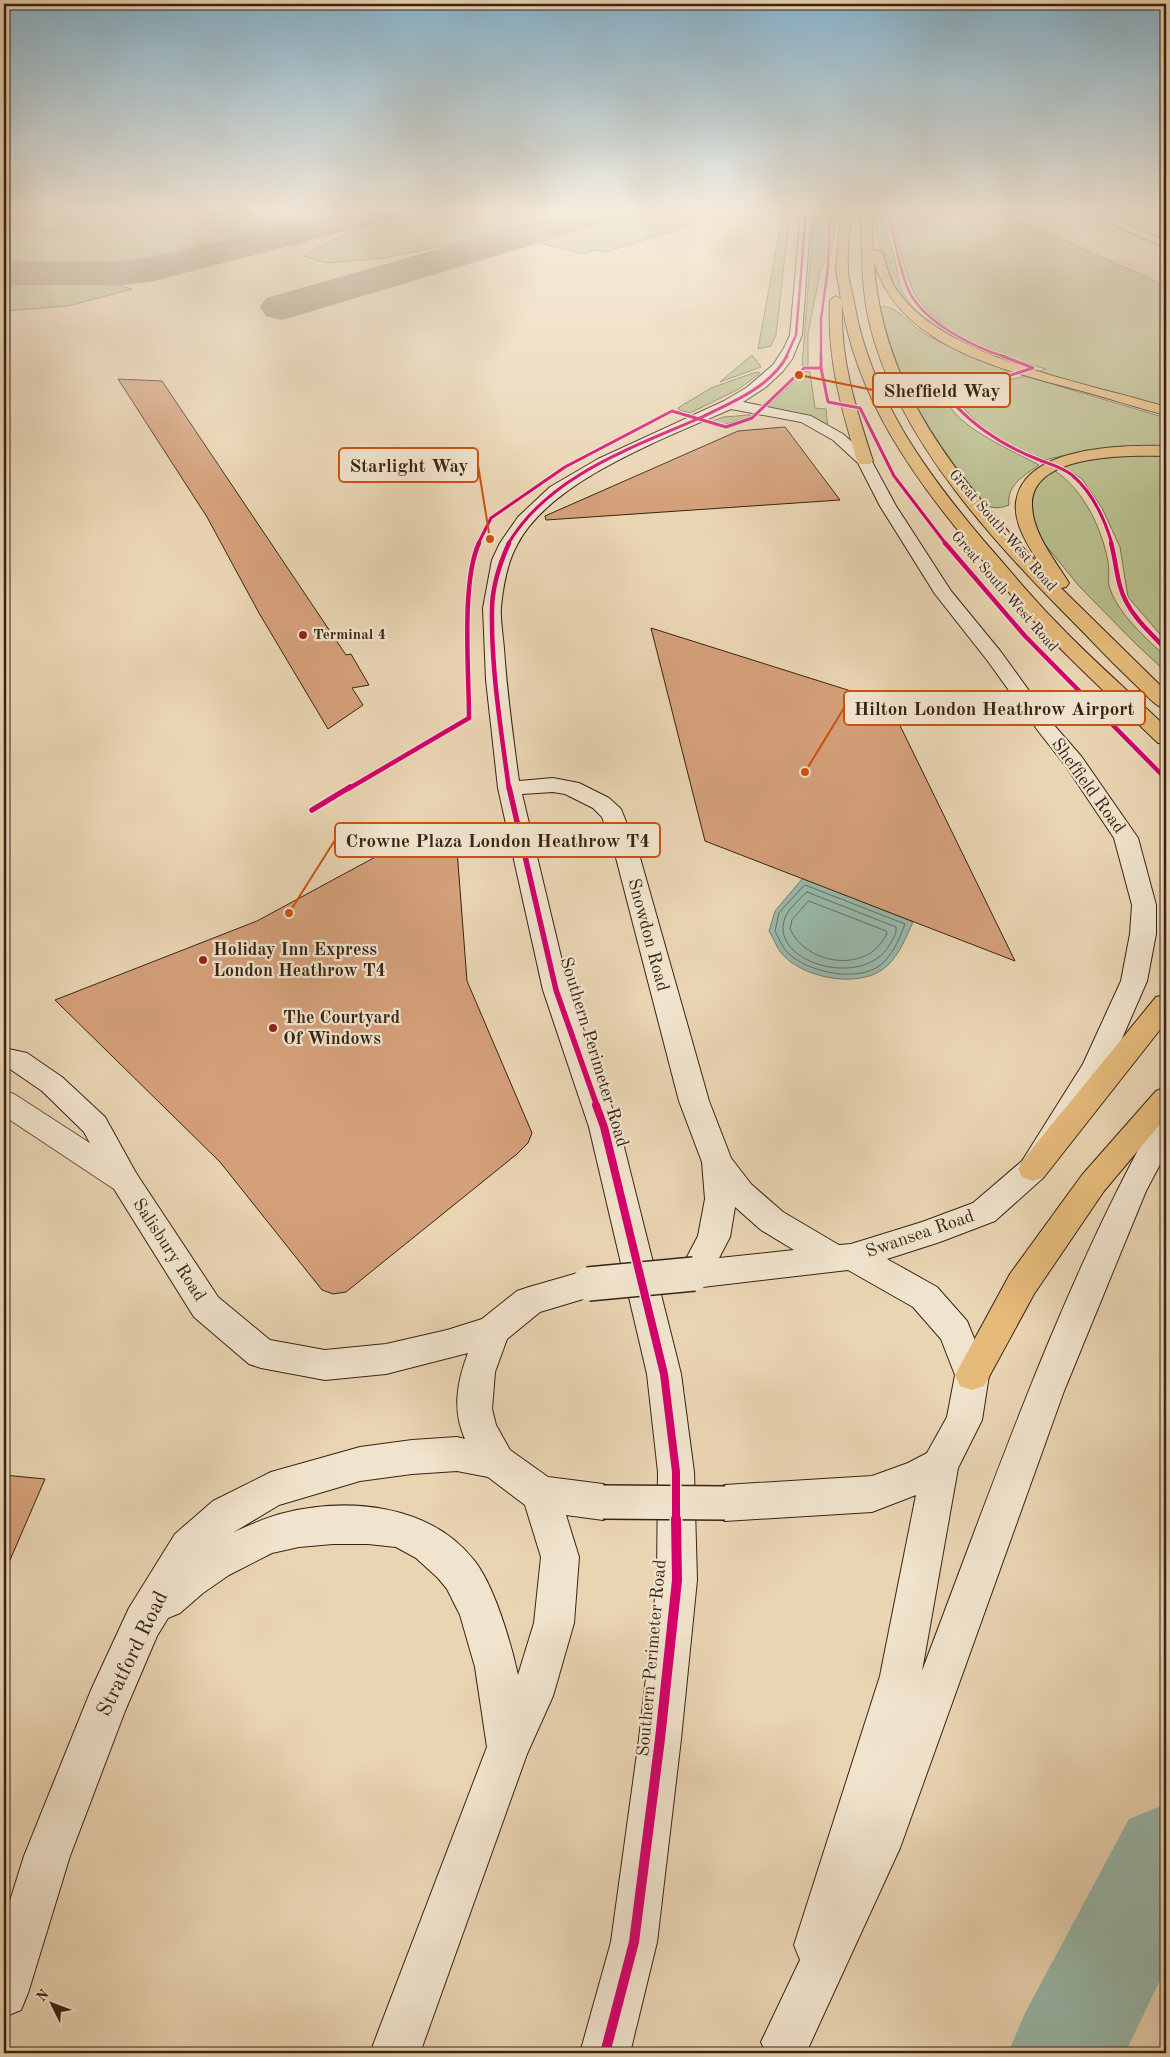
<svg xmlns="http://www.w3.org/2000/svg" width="1170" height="2057" viewBox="0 0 1170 2057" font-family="'Old Standard TT',serif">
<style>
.green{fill:#b8bd8c;stroke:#787050;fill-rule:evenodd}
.water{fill:#98b9ab;stroke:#727d6f}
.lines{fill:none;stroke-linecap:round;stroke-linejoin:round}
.shore{stroke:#686e60;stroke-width:1}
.river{fill:#98b9ab;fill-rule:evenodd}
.taxiway{fill:#927c64;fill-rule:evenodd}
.building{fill:#d4a07a;stroke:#392314}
.street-casing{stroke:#65503c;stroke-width:2}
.secondary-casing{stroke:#392314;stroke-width:2}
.highway-casing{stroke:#392314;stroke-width:2}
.street{fill:#f1e4ce;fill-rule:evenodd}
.secondary{fill:#f1e4ce;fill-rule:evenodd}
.highway{fill:#e5ba7a;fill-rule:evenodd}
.secondary-bridge-casing{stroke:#392314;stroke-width:36;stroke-linecap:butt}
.secondary-bridge{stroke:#f1e4ce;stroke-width:33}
.cycleway-far5-casing{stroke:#f1e4ce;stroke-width:4}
.cycleway-far4-casing{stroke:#f1e4ce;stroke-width:5}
.cycleway-far3-casing{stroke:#f1e4ce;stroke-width:7}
.cycleway-far2-casing{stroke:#f1e4ce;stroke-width:9}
.cycleway-far1-casing{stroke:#f1e4ce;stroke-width:11}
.cycleway-casing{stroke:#f1e4ce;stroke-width:13}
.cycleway-far5{stroke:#d6006c;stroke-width:2.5}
.cycleway-far4{stroke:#d6006c;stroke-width:3}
.cycleway-far3{stroke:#d6006c;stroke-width:4.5}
.cycleway-far2{stroke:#d6006c;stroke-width:5.5}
.cycleway-far1{stroke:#d6006c;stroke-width:8}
.cycleway{stroke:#d6006c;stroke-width:10}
.poi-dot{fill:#8f2418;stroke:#f1e4ce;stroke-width:2}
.labels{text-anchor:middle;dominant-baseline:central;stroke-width:4.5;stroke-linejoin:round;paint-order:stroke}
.far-street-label{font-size:15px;fill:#392314;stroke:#f1e4ce}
.far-poi-label{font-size:15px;font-weight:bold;fill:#392314;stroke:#f1e4ce;text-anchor:start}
.street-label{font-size:18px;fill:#392314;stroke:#f1e4ce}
.poi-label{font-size:18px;font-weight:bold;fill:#392314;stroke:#f1e4ce;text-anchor:start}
.near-street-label{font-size:21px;fill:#392314;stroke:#f1e4ce}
.leader{fill:none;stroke:#ce510d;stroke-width:2}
.callout-dot{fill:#ce510d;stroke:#f1e4ce;stroke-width:2}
.callout{fill:#f1e4ce;stroke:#ce510d;stroke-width:2}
.callout-label{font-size:19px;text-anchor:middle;font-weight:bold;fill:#392314}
</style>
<rect width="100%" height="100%" fill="#ead5b3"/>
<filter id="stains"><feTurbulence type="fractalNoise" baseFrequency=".004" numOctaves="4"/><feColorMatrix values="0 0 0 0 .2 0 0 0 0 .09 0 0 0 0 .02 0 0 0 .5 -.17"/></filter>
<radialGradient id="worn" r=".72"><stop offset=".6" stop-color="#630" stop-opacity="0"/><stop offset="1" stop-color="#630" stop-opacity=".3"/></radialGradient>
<g class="green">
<path d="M4,212H351L243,239L133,261L4,264ZM41,216L52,217L61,221L50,229L20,228L11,226V223L15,220Z"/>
<path d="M417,212H554L536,221L462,242L384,258L327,263L304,256C340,233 376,222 417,212Z"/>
<polygon points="636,212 724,212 723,215 606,252 595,250 584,254 536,242"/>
<polygon points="783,212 790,212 776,335 771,346 758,349"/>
<polygon points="814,212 836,212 836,217 831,254 821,268 808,333 808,366 802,366"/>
<path d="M873,212H882C885,228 891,244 895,260C897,270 898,284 903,293C926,335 987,353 1029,368C1017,369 1000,359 989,355C961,345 920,323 902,299C884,275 878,241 873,212Z"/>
<path d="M891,212H995L1033,226L1166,286V409L1037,372L1046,369C999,356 944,338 916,296C908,284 893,227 891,212Z"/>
<polygon points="67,283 68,284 118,285 132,289 68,306 4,311 4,284"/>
<path d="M884,306C900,309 911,326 925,334C953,350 983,361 1013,373C990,380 963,384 948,403C959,428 1015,452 1039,465C1025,475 1006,485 1009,505C997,510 988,508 978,500C944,451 902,400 886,342C883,331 882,319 880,308Z"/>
<polygon points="752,355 761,367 720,382"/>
<polygon points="805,371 810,372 815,408 826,409 828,428 767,407"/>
<polygon points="756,372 760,373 739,389 690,413 679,410 678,408 711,388"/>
<path d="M1025,376L1166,418V447C1124,447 1086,449 1045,460C1019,453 978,428 962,406C971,385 1004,382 1025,376Z"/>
<polygon points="749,415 753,416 720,426 706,423 724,417"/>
<path d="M1137,454L1166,456V641L1128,597L1120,547L1102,508L1082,479L1064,467C1088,459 1112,457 1137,454Z"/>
<path d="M1055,471C1084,490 1102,529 1108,562C1110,571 1107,581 1110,589C1120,616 1146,638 1166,657V672L1136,644L1079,586L1039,537L1031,521L1032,491L1042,478Z"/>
</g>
<path class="water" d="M803,878L913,922C906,937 900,953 888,965C863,990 805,979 783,955C777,949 774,939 769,931L775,911Z"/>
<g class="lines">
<g class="shore">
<path d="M805,885L905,924C900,937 895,950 885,961C863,985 806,973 786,951C782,946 778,937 775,931L779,913Z"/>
<path d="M807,892L896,927C897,933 893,939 890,944C864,991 768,962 785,918C788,909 800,899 807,892Z"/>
<path d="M809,901L886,931L887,934C882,942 877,949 869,954C842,969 803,957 790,929L792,920Z"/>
</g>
<polygon class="river" points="1166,1804 1166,1968 1125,2053 1008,2053 1025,2013 1129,1819"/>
<g class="taxiway">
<polygon points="339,212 399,212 393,219 150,282 122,285 4,285 4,261 122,261 150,258"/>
<polygon points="569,212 625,212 619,219 296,316 281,320 266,316 260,307 266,298"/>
</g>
</g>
<g class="building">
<polygon points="118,379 162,381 346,655 351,654 369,685 352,688 363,705 328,729 259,613 207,517"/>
<polygon points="785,427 840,500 546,520 545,516 738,431"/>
<polygon points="651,628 889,703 1015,961 705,841"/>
<polygon points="439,826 449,827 456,837 467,981 532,1133 528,1143 517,1154 346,1292 333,1294 322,1290 220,1162 55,1000 257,921 429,828"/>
<polygon points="4,1475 45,1479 4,1574"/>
</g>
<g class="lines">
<defs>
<g id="street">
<polygon points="1085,212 1098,212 1166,241 1166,248"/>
<polygon points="4,1091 14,1094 136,1173 140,1181 136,1189 125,1193 114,1189 4,1116"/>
</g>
<g id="secondary">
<path d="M801,212H811L802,335L792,359L783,371L766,387L743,402L811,416L843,434L870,458L896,506L951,591L1001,652L1053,724L1081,756L1138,838L1156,905V934L1147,981L1110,1066L1044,1177L995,1221L940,1242L887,1259L937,1287L967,1321L989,1375L982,1420L958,1468L922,1671C993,1485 1059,1291 1156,1117L1166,1114V1153L1146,1191L1064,1391L900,1848L806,2053H766L761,2042L800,1960L794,1945L880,1676L916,1495L872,1512L725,1521L712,1516L706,1503L712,1490L725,1485L872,1476L908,1463L927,1453L947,1417L955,1375L941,1339L913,1307L848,1270L694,1288L682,1284L678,1274L698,1236L705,1199L702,1162L679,1101L615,854L602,817L593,808L565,794L553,792L522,794L569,990L619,1127L681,1374L694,1472L697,1580L681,1739L657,1942L630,2053H580L611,1942L639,1739L657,1580L658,1472L647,1374L589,1127L543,990L498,788L486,680L483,608L492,560L500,543L518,517L550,487L598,459L724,401L746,388L773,365L784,348L790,335ZM731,409L801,422L833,440L858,463L880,506L935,594L987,660L1039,732L1065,765L1114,838L1132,905L1130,934L1121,981L1083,1064L1022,1161L973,1203L922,1222L851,1244L839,1245L783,1212L751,1184L731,1158L709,1101L639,854L621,809L609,798L579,783L553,778L519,781C513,737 507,693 504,649C503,635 500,620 501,607C503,587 507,563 517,545C550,480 666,438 731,409ZM735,1207L761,1230L794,1250L719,1258L730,1237Z"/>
<path d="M4,1048L27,1053L62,1077L105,1117L136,1173L218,1297L270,1340L325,1350L386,1344L447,1330L482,1319L517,1291L529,1287L588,1270L600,1274L604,1284L600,1294L540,1312L507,1339L495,1372L492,1409L496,1425L510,1450L548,1477L603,1484L616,1489L622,1502L616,1515L603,1520L566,1515L579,1557L574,1623L553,1696L527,1754L420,2053H370L487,1747L475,1667L460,1615L447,1589L438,1578L416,1558L396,1547L368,1544H333L299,1547L272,1553L229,1575L203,1593L180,1613L168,1618L157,1636L125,1711L70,1856L28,1993L21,2010L4,2017V1920L24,1856L91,1690L129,1608L175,1534L213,1501L271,1472L360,1447L412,1440L457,1437L465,1439C452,1410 457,1382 468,1353L386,1374L325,1380L261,1368L249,1364L194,1317L114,1189L84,1132L42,1091L10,1069L4,1068ZM457,1471L488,1477L525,1505L541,1557L534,1623L518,1675C511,1643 494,1584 473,1559C429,1504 348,1497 284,1513C267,1517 250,1525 234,1532L279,1505L360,1481L412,1474Z"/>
</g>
<g id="highway">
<path d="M841,212H851C850,231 847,250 848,269C848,280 852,291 854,302C870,395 924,470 984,541C1008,568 1031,597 1057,623C1091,659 1130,692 1166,727V744L1158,743C1120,706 1081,670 1044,632C1018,605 994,574 970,545C911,474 857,397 842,304C840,360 856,409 873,461L870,464H860L857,461C841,406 827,359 830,300L836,296L841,299L836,269Z"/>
<path d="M861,212H871L873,251L877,250L883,253C886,266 890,281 898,292C948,360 1088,383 1166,407V415C1137,408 1108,398 1078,390C1004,370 897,346 874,261C881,389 959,480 1043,569C1031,550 1013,525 1016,502C1024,446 1123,445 1166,446V456C1131,455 1032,453 1032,504C1032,533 1055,560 1069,583L1066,587L1061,588L1166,691V708C1166,708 1159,707 1159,706C1153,703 1147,696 1142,691C1123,673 1104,654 1086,635C1000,549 897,442 869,321C861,286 862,248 861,212Z"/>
<polygon points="1166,995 1166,1022 1044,1177 1033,1181 1022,1177 1018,1169 1022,1161 1156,997"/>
<polygon points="1166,1087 1166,1117 1104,1191 1034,1294 984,1386 972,1390 960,1386 955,1375 1010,1274 1082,1175 1156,1091"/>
</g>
</defs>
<use href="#street" class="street-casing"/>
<use href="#secondary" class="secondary-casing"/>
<use href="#highway" class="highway-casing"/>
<use href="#street" class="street"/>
<use href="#secondary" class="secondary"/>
<use href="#highway" class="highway"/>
<defs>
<g id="secondary-bridge">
<polyline points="588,1284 694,1274"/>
<polyline points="603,1502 725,1503"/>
</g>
</defs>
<use href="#secondary-bridge" class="secondary-bridge-casing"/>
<use href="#secondary-bridge" class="secondary-bridge"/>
<defs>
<g id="cycleway-far5">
<path d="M888,212C894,236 898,261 906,284C918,320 972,347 1006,357"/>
<polyline points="786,357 796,335 806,212"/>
<polyline points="821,357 821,319 828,268 830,212"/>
</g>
<g id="cycleway-far4">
<polyline points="821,356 821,368 828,402 860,408 894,476 946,544"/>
<path d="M1002,356L1033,368L979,385L958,398L957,407C979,430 1007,447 1037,459C1049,464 1062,467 1072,475C1092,492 1105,520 1112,544"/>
<polyline points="478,544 491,518 565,467 672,411 726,427 752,418 804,368 821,368"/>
<path d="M508,544C549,475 632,448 702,417C733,402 770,387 787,356"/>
</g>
<g id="cycleway-far3">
<path d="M509,543C500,563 492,588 492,610C491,669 501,730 509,789"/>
<polyline points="945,543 1025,636 1166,779"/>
<path d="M1111,543C1115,557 1116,572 1120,586C1127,612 1147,630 1166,649"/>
<path d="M348,789L469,718C469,673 461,582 479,543"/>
</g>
<g id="cycleway-far2">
<polyline points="509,787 556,990 597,1106"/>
<polyline points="312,810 350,787"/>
</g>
<polyline id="cycleway-far1" points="596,1105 604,1127 664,1374 676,1472 676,1520"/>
<polyline id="cycleway" points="605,2053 634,1942 660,1739 677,1580 676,1519"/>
</defs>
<use href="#cycleway-far5" class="cycleway-far5-casing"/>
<use href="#cycleway-far4" class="cycleway-far4-casing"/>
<use href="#cycleway-far3" class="cycleway-far3-casing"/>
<use href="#cycleway-far2" class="cycleway-far2-casing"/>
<use href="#cycleway-far1" class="cycleway-far1-casing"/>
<use href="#cycleway" class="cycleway-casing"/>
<use href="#cycleway-far5" class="cycleway-far5"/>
<use href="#cycleway-far4" class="cycleway-far4"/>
<use href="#cycleway-far3" class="cycleway-far3"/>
<use href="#cycleway-far2" class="cycleway-far2"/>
<use href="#cycleway-far1" class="cycleway-far1"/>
<use href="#cycleway" class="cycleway"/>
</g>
<linearGradient id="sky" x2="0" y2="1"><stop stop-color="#88b6d0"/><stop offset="0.42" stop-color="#f6ecdd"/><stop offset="1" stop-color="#f6ecdd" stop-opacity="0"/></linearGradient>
<rect width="1170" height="500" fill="url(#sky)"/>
<g class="poi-dot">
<circle cx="303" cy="635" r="5"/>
<circle cx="203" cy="960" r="5"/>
<circle cx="273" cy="1028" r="5"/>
</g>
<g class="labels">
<g class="far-street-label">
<text transform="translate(1002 531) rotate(49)">Great South-West Road</text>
<text transform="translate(1004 592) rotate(49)">Great South West Road</text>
</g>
<g class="far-poi-label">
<text x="313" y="635">Terminal 4</text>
</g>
<g class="street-label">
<text transform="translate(1088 786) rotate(54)">Sheffield Road</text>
<text transform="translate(648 935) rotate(75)">Snowdon Road</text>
<text transform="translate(594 1052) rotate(73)">Southern Perimeter Road</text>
<text transform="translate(920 1234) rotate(-19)">Swansea Road</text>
<text transform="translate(169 1250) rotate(57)">Salisbury Road</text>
<text transform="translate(652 1658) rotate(-85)">Southern Perimeter Road</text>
</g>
<g class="poi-label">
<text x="213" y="950">Holiday Inn Express<tspan x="213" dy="21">London Heathrow T4</tspan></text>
<text x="283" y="1018">The Courtyard<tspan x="283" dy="21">Of Windows</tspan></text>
</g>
<g class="near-street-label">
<text transform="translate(133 1654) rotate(-64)">Stratford Road</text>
</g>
</g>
<path class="leader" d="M799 375L873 390M490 539L478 465M805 772L844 708M289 913L335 840"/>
<g class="callout-dot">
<circle cx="799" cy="375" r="5"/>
<circle cx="490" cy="539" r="5"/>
<circle cx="805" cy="772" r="5"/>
<circle cx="289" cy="913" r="5"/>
</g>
<g class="callout">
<rect x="873" y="373" width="137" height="34" rx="5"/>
<rect x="339" y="448" width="139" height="34" rx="5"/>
<rect x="844" y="691" width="301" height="34" rx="5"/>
<rect x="335" y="823" width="325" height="34" rx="5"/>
</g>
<g class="callout-label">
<text x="942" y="397">Sheffield Way</text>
<text x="409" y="472">Starlight Way</text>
<text x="994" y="715">Hilton London Heathrow Airport</text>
<text x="498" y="847">Crowne Plaza London Heathrow T4</text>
</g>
<rect width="1170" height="2057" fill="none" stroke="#ead5b3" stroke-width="20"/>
<rect x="5" y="5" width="1160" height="2047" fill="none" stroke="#392314" stroke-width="2.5"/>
<rect x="10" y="10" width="1150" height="2037" fill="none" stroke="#392314"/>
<g transform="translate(52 2004) rotate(312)" stroke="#f1e4ce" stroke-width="4" paint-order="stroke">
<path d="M0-4L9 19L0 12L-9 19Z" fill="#392314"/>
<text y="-8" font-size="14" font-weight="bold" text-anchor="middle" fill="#392314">N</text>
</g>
<rect width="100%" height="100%" filter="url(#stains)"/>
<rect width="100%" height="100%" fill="url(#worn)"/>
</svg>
